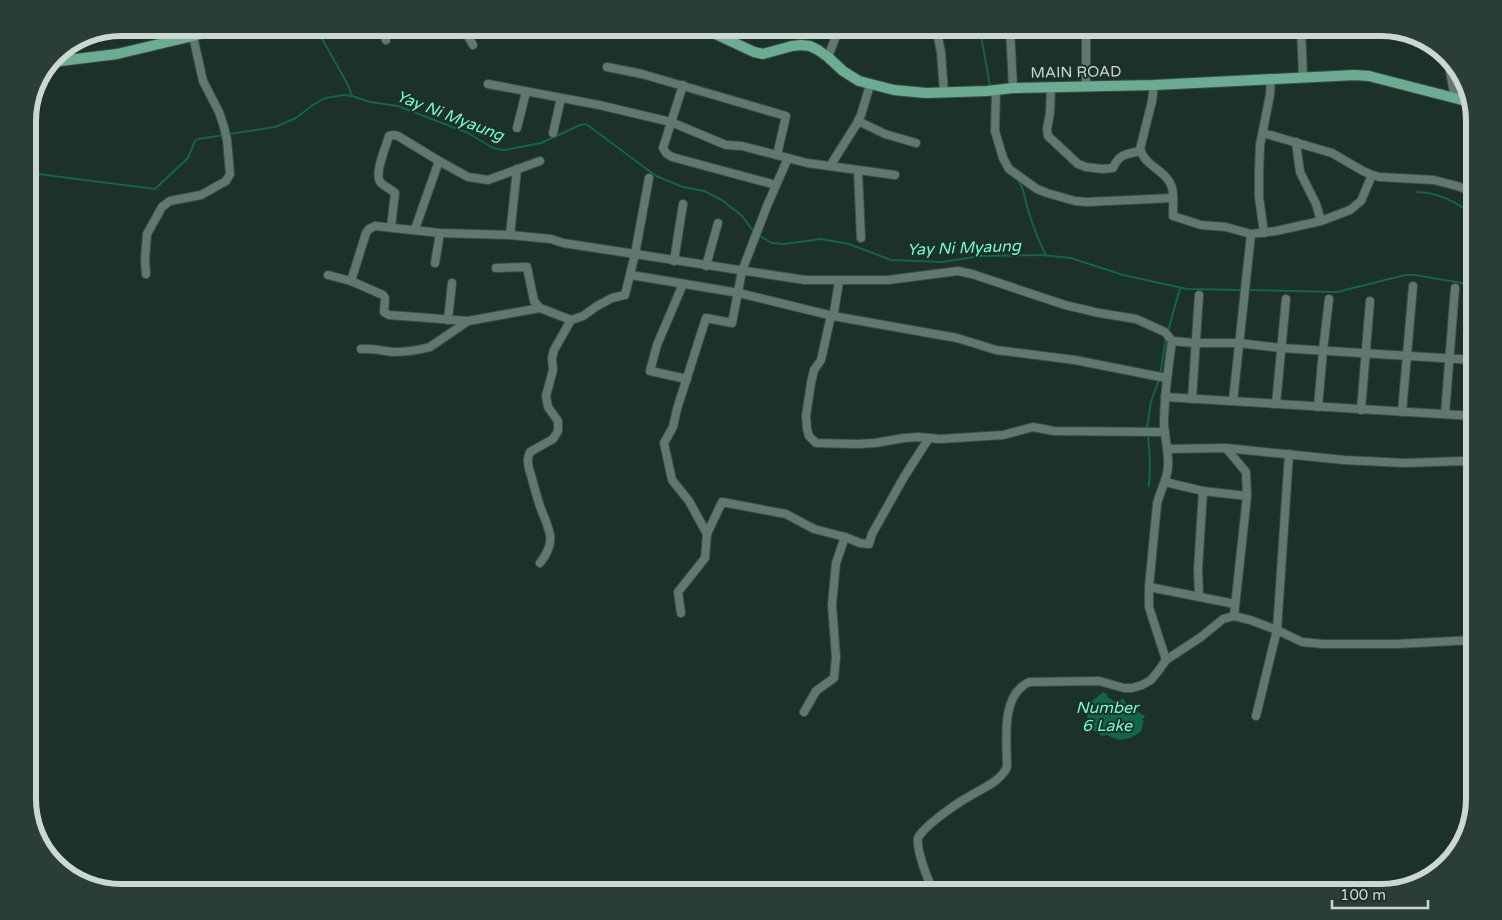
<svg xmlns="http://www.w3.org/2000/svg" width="1502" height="920" viewBox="0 0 1502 920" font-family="'Varela Round',sans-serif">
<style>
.water{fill:#14634b}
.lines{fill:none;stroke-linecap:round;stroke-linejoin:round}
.stream{stroke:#14634b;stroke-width:2}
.minor-casing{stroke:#3c4e47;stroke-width:10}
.major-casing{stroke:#3c4e47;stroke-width:12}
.minor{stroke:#61786e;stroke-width:8}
.major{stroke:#6bac93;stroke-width:10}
.labels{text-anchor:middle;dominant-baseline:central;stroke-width:4;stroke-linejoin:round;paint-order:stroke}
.street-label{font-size:15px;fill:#cbd8d2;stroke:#1c3129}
.water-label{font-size:16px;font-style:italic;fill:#77faca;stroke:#1c3129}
.rim{fill:none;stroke:#cbd8d2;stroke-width:6}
</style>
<rect width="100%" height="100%" fill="#1c3129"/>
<path class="water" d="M1103,692L1107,694L1108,698L1114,701L1124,699L1126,705L1132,709L1134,708L1135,710H1137L1138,712L1145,716L1142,720L1144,721C1142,725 1143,727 1141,731C1139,734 1134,735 1131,738L1118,740L1107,735L1102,736L1092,729L1087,717L1091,708L1090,705H1092L1091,702Z"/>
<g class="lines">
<g class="stream">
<polyline points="316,28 348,85 352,96"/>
<polyline points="984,28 981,36 990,86"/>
<polyline points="229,134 275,127 296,118 313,105 325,98 344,95 352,96 370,102 398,106 468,133 493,148 504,150 541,143 580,125 586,124 656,176 683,187 704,191 722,200 742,216 754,232"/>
<polyline points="28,177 38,174 155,189 188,158 195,141 198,139 224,135"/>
<path d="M1015,177C1025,187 1024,198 1028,210C1033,226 1038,241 1046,255"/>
<path d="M1417,192C1437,192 1459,203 1474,216"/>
<polyline points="758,235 772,243 784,244 821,239 849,244 891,260 942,262 981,256 1041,255 1071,258 1123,275 1187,289 1242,290"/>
<polyline points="1247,290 1337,292 1405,275 1415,275 1474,285"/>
<polyline points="1168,331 1180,288"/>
<polyline points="1160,375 1166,338"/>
<polyline points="1147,428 1151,401 1159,380"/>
<polyline points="1148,433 1150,464 1149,486"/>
</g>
<defs>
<g id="minor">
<polyline points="159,28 163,42"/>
<polyline points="194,28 198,34"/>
<polyline points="381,28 386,40"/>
<polyline points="403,28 410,31 421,28"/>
<polyline points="463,28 473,45"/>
<polyline points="936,28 941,52 944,93"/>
<polyline points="1010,28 1013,88"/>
<polyline points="1301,28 1303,77"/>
<polyline points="828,57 839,28"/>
<polyline points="1448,61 1455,98"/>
<polyline points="607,67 642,74 786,116 777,155"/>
<polyline points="488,84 599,105 671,122 726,145 742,146 807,163 895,175"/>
<polyline points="683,85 663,148 666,153 672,157 776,185"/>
<path d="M1154,85L1152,101L1140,149C1145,167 1167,170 1172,188C1174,196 1173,207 1173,216L1201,225L1226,227L1251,234L1276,231L1321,221L1350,210L1361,201L1372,175"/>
<path d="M1051,87L1050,113L1047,129L1048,136L1078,164L1086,167L1102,169L1113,168C1119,154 1126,154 1141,151"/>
<polyline points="1086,87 1086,28"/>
<polyline points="996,90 995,131 1003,158 1009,169 1037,189 1047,193 1075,201 1087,202 1172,198"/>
<polyline points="858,121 885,134 916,143"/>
<polyline points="517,128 526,92"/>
<polyline points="553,133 561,98"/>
<polyline points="1263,133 1332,153 1363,171 1372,175 1380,177 1434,180 1457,186 1474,192"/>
<polyline points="1296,142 1300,172 1316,204 1321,221"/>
<polyline points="830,166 856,125 861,115 870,85"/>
<polyline points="858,171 861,238"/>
<path d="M391,227L395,193C391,189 385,187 381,183C373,175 386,147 389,136L394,135L398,136L439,161"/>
<polyline points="415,229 439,161 468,177 488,180 540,161"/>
<polyline points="1264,233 1259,197 1259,173 1260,145 1270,95 1271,78"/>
<polyline points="510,235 517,169"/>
<polyline points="674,261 683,204"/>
<polyline points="435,263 440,233"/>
<polyline points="706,266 718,223"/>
<polyline points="496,268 527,267 534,301 540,308 571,320 583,316 597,306 612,298 625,295 635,254 649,178"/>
<polyline points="146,274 145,259 147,234 162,207 170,201 201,195 226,181 230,174 227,140 224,127 219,112 203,81 193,36"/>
<polyline points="328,275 351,281 383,295 385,298 384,312 389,315 468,321 540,308"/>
<polyline points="631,275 739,293 833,316 957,338 996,350 1075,360 1166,378"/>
<path d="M351,281L366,233L369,229L375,226L440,233L510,235L551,239L563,243L635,254L805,280H888L958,271L972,274L1065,305L1099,313L1136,319L1165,332L1172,341C1168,369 1164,396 1164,425C1165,439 1169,453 1168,467C1167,480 1160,491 1157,504L1149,587V607L1166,660"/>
<polyline points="839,281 834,312 830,320 821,360 814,370 811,383 806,416 807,429 809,436 816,443 858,444 875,443 904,438 919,437 940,439 1003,435 1033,427 1054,431 1165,432"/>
<polyline points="683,284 657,345 650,371 687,379"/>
<polyline points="448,320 452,283"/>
<polyline points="1172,341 1195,343 1239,343 1281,348 1474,360"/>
<path d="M361,349C373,348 382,351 394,352C405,352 419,350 430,347L468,321"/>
<polyline points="1165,397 1474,416"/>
<polyline points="1192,399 1199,295"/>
<polyline points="1233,401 1251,234"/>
<polyline points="1276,404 1286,299"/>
<polyline points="1318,407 1323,350 1329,299"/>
<polyline points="1361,410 1370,301"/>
<polyline points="1402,412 1413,286"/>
<polyline points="1445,414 1455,288"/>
<polyline points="1226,448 1246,472 1247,496 1234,616"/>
<polyline points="1167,449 1226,448 1344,460 1405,463 1463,461 1474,463"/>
<polyline points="1165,482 1203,491 1198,569 1199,596"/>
<polyline points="1203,491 1247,496"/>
<polyline points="707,534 689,501 672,480 664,443 673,427 677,409 706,318 732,323 742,271 767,206 788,158"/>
<path d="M540,563C557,541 550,532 541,509C537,498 534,486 531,475C528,467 526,459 530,452L553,439L558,431V421L548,407L546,396L553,370L552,358L554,350L571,320"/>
<polyline points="1149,587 1235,604"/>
<polyline points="681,613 678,592 705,558 707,534 722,502 786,514 814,529 845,537"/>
<path d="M1474,684C1468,688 1471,694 1474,699"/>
<polyline points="804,712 816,691 834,678 836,657 832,605 836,563 845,537 860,543 869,544 872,534 904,477 929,438"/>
<polyline points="1256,716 1277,630 1289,454"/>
<path d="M935,892C928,883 916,849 918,838C924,826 957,803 970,796C983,788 1001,781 1007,767C1007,740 1000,696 1029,682L1099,681L1124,688H1132L1142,685L1151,680L1159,670L1166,660L1201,637L1223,619L1234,616L1250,620L1277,630L1302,642L1323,644H1396L1474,640"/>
</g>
<g id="major">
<polyline points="699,28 709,31 754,52 763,54 792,46 801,45 810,46 818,50 828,57 843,71 859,81 894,90 926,93 987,91 1013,88 1154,85 1355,75 1369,76 1470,102"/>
<polyline points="52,62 117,54 193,36 220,28"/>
</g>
</defs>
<use href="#minor" class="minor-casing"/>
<use href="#major" class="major-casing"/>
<use href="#minor" class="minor"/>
<use href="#major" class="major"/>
</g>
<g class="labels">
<g class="street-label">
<text transform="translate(1076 72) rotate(-1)">MAIN ROAD</text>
</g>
<g class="water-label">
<text transform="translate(450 116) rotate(21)">Yay Ni Myaung</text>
<text transform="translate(964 248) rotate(-2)">Yay Ni Myaung</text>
<text x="1107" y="708">Number<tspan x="1107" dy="18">6 Lake</tspan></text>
</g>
</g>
<path d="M0 0H1502V920H0ZM121 36H1381A85 85 0 0 1 1466 121V799A85 85 0 0 1 1381 884H121A85 85 0 0 1 36 799V121A85 85 0 0 1 121 36Z" fill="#2a3e37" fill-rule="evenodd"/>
<path class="rim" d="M121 36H1381A85 85 0 0 1 1466 121V799A85 85 0 0 1 1381 884H121A85 85 0 0 1 36 799V121A85 85 0 0 1 121 36Z"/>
<path d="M1332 900v8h96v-8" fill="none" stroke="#cbd8d2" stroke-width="2.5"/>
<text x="1340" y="900" font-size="15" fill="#cbd8d2" stroke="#1c3129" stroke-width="4" paint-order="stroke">100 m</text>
</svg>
